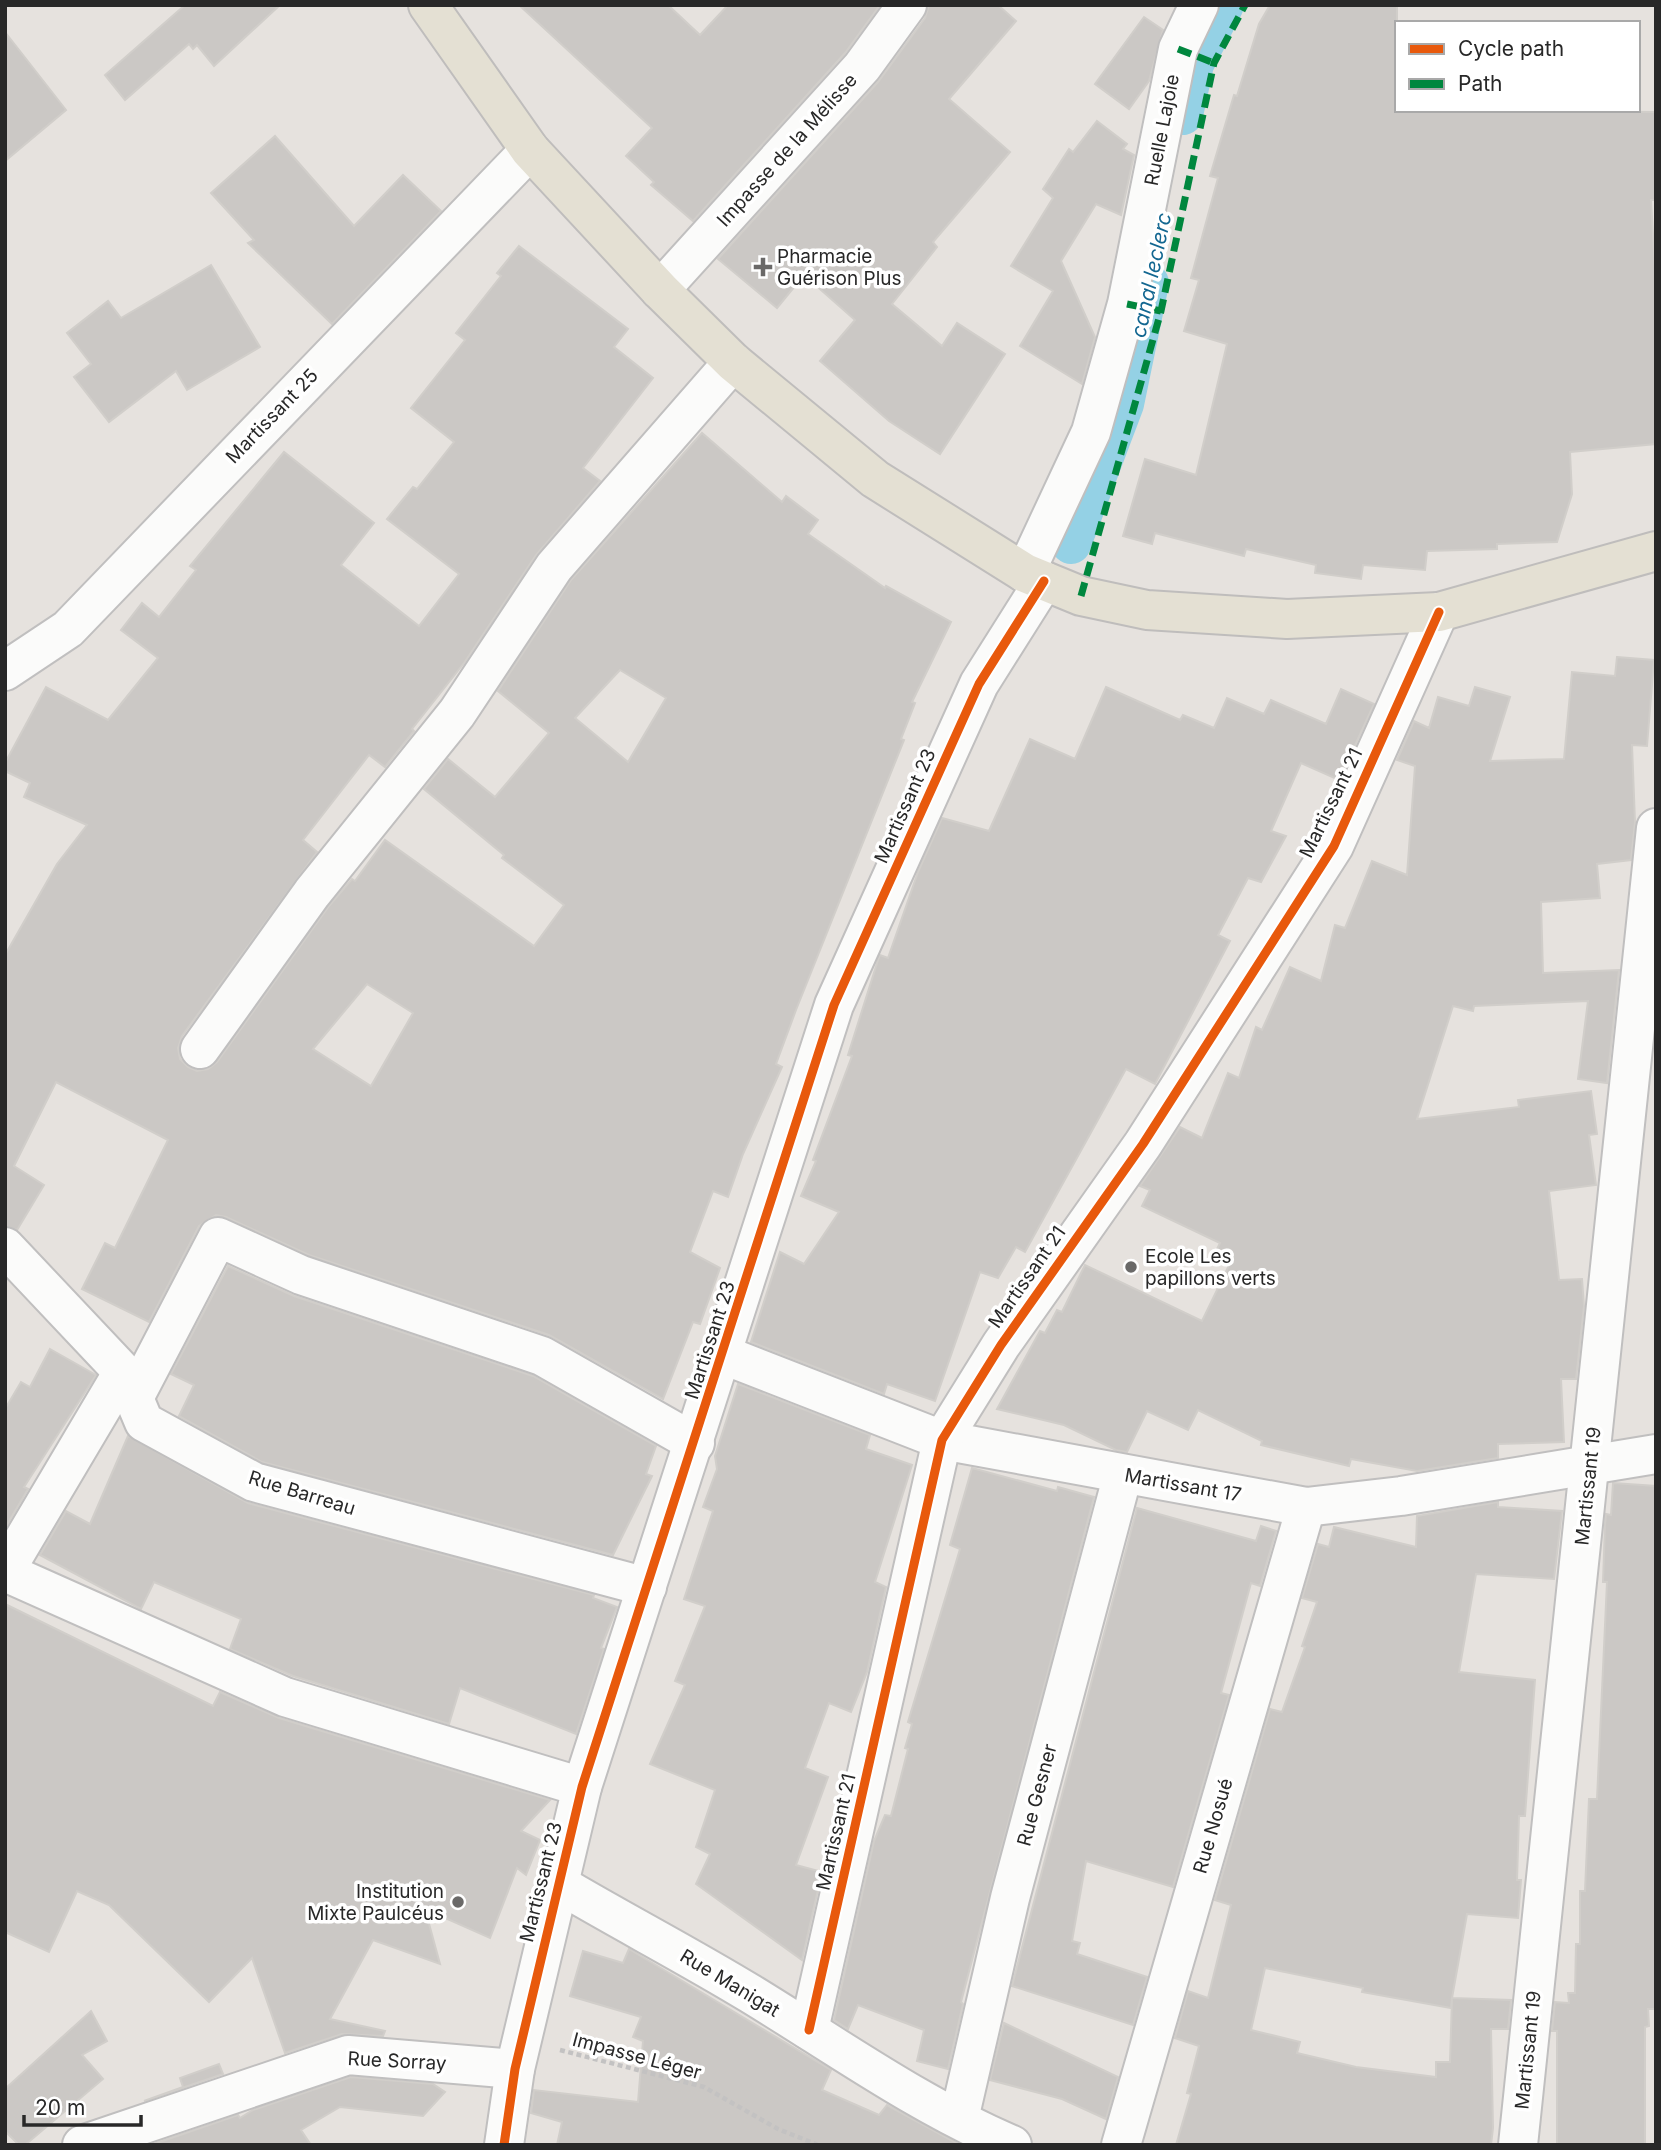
<svg xmlns="http://www.w3.org/2000/svg" width="1661" height="2150" viewBox="0 0 1661 2150" font-family="Inter,sans-serif">
<style>
.lines{fill:none;stroke-linecap:round;stroke-linejoin:round}
.canal{stroke:#94d1e5;stroke-width:40}
.building{fill:#cbc8c5;stroke:#d1ceca;stroke-width:2;fill-rule:evenodd}
.minor-casing{stroke:#c0bfbf;stroke-width:42}
.primary-casing{stroke:#bfbdbc;stroke-width:42}
.path{stroke:#c3c2c2;stroke-width:4.5;stroke-dasharray:5 3.5;stroke-linecap:butt}
.minor{stroke:#fbfbfa;stroke-width:38}
.primary{stroke:#e4e0d3;stroke-width:38}
.quiet{stroke:#00873e;stroke-width:7;stroke-dasharray:14 7;stroke-linecap:butt}
.cycleway-casing{stroke:#fff;stroke-width:13}
.cycleway{stroke:#e8590c;stroke-width:9}
.poi-dot{fill:#6a6968;stroke:#fff;stroke-width:2.5}
.labels{text-anchor:middle;dominant-baseline:central;stroke-width:7;stroke-linejoin:round;paint-order:stroke}
.street-label{font-size:19px;fill:#282828;stroke:#fff}
.poi-label{font-size:19px;fill:#282828;stroke:#fff;text-anchor:start}
.water-label{font-size:21px;font-style:italic;fill:#136791;stroke:#fff}
</style>
<rect width="100%" height="100%" fill="#e6e2de"/>
<g class="lines">
<g class="canal">
<polyline points="1183,115 1194,64 1224,5"/>
<polyline points="1071,544 1124,404 1149,283"/>
</g>
</g>
<g class="building">
<polygon points="185,5 280,5 214,66 197,45 193,49 189,44 125,100 105,75"/>
<polygon points="519,5 668,5 700,35 728,5 880,5 845,53 693,221 651,185 654,182 626,156 652,128"/>
<polygon points="929,5 998,5 1016,21 949,99 1010,152 933,242 937,247 892,304 942,346 957,323 1005,354 940,454 889,421 820,361 855,320 804,275 777,308 718,259 878,82 925,18"/>
<polygon points="1270,5 1397,5 1397,110 1656,112 1656,200 1651,200 1656,285 1656,444 1570,452 1572,494 1557,542 1497,544 1497,549 1427,551 1425,570 1363,565 1361,579 1315,573 1316,565 1246,549 1244,556 1155,533 1152,544 1123,536 1145,459 1196,475 1227,344 1184,331 1199,280 1191,278 1218,178 1210,176 1234,95 1237,96 1259,24"/>
<polygon points="1144,17 1163,30 1149,81 1129,109 1095,84"/>
<polygon points="5,32 66,110 5,161"/>
<polygon points="1097,121 1127,144 1123,149 1134,155 1121,215 1096,204 1061,261 1095,337 1082,384 1020,346 1053,291 1011,266 1053,198 1043,189 1069,149 1073,152"/>
<polygon points="275,136 354,226 403,175 441,211 332,324 248,243 254,240 211,193"/>
<path d="M519,246L628,329L614,347L653,378L583,468L600,481L536,555L464,663L412,729L414,731L385,767L369,755L303,840L317,852L182,1036L178,1048L180,1059L188,1067L197,1071L208,1069L217,1062L329,906L352,879L355,881L385,840L534,946L564,905L502,858L504,855L424,789L448,759L495,797L549,733L498,691L571,580L702,433L782,502L786,496L818,520L808,534L885,588L886,586L951,622L912,702L915,703L901,739L904,740L796,1010L776,1064L782,1067L743,1154L728,1197L713,1191L690,1252L720,1268L700,1324L693,1322L663,1399L549,1335L309,1255L226,1217L216,1215L199,1226L149,1322L82,1289L105,1243L115,1248L168,1140L56,1082L14,1166L44,1185L17,1230L5,1226V955L57,864L87,825L24,797L30,783L5,771V763L46,687L108,720L158,658L121,630L142,603L159,617L196,570L190,566L284,452L374,523L341,565L419,626L459,574L387,519L413,487L417,489L454,442L411,408L465,340L456,333L501,276L497,273ZM620,670L666,698L628,762L575,718ZM367,984L413,1013L371,1086L313,1049Z"/>
<polygon points="211,265 260,347 187,390 176,371 109,422 74,377 91,364 67,333 108,301 121,318"/>
<polygon points="1617,657 1654,660 1647,746 1632,745 1635,822 1631,860 1597,864 1600,898 1541,902 1543,973 1619,970 1607,1083 1578,1079 1588,1001 1474,1006 1473,1011 1453,1006 1417,1119 1519,1107 1518,1100 1591,1091 1597,1134 1589,1135 1596,1185 1549,1191 1559,1280 1582,1279 1584,1306 1576,1379 1561,1379 1564,1442 1498,1444 1498,1458 1417,1471 1351,1459 1349,1466 1261,1445 1262,1441 1198,1410 1188,1430 1147,1411 1127,1452 1116,1450 1064,1425 997,1409 1040,1331 1045,1333 1057,1310 1062,1312 1085,1265 1202,1321 1233,1257 1217,1249 1220,1243 1142,1206 1150,1190 1140,1186 1180,1127 1202,1138 1228,1073 1239,1078 1256,1027 1262,1030 1290,967 1321,981 1335,925 1345,928 1372,861 1407,875 1415,766 1397,760 1414,721 1429,728 1438,697 1469,706 1475,687 1510,697 1490,761 1564,759 1572,672 1615,676"/>
<polygon points="1106,687 1180,720 1183,715 1214,728 1227,698 1264,714 1271,700 1326,724 1341,689 1374,704 1339,780 1301,763 1271,831 1286,836 1261,882 1248,878 1218,935 1230,941 1155,1084 1126,1069 1025,1252 1016,1247 998,1278 980,1272 935,1401 887,1384 884,1394 751,1342 780,1252 804,1264 839,1212 801,1196 816,1161 813,1160 852,1056 848,1055 878,960 880,955 888,958 918,872 942,818 989,831 1030,739 1075,759"/>
<polygon points="228,1266 294,1296 533,1376 656,1446 646,1474 652,1476 613,1555 262,1462 179,1416 194,1385 171,1374"/>
<polygon points="50,1349 96,1375 24,1487 28,1489 5,1528 5,1409 21,1382 30,1387"/>
<polygon points="738,1384 870,1435 866,1449 912,1465 875,1582 886,1587 867,1672 851,1712 829,1703 805,1768 828,1777 796,1865 822,1872 802,1960 696,1884 710,1854 696,1847 715,1790 650,1764 685,1685 675,1681 705,1606 684,1599 713,1511 703,1507 717,1469 715,1456"/>
<polygon points="128,1436 248,1503 594,1595 593,1598 617,1607 601,1648 604,1649 576,1734 460,1688 449,1724 293,1676 230,1649 241,1619 154,1582 141,1609 40,1555 66,1511 90,1524"/>
<polygon points="972,1468 1057,1491 1058,1487 1094,1497 961,2002 963,2004 948,2069 917,2061 924,2030 858,2005 848,2029 834,2020 874,1841 885,1815 891,1816 908,1749 905,1748 912,1724 908,1722 960,1549 950,1545"/>
<polygon points="1613,1483 1656,1486 1656,2009 1648,2009 1649,2026 1645,2027 1645,2145 1557,2145 1557,2031 1552,2031 1555,2002 1569,2003 1568,1993 1575,1993 1576,1944 1580,1944 1580,1891 1585,1891 1589,1799 1597,1799 1607,1582 1603,1582 1605,1525 1606,1514 1611,1515"/>
<path d="M1498,1502V1507L1562,1511L1554,1579L1476,1574L1459,1672L1535,1680L1525,1816H1519L1517,1880H1521L1518,1918L1467,1914L1452,1998L1511,2000L1508,2029H1491L1493,2128L1491,2145H1176L1191,2094L1187,2093L1199,2046L1175,2038L1188,1991L1208,1998L1231,1905L1215,1900L1270,1709L1282,1712L1305,1647L1302,1646L1317,1602L1302,1598L1318,1544L1329,1547L1334,1527L1416,1547L1417,1516ZM1265,1968L1363,1988L1362,1992L1451,2008L1452,1998L1450,2062H1436V2077L1356,2067L1297,2053L1300,2042L1251,2030Z"/>
<polygon points="1137,1508 1256,1541 1261,1526 1276,1531 1260,1586 1251,1583 1221,1693 1229,1695 1173,1887 1086,1861 1072,1941 1080,1943 1077,1954 1147,1977 1133,2025 1012,1986"/>
<polygon points="5,1604 213,1706 220,1692 279,1718 550,1800 521,1831 540,1840 526,1875 517,1868 490,1938 425,1909 440,1964 373,1940 330,2019 385,2031 383,2036 342,2034 285,2053 252,1958 209,2002 109,1905 77,1891 49,1952 5,1932"/>
<polygon points="629,1949 831,2070 822,2090 879,2115 887,2105 960,2145 557,2145 562,2122 531,2113 534,2090 638,2102 643,2041 633,2037 641,2017 570,1996 583,1951 623,1963"/>
<polygon points="91,2011 107,2041 82,2055 103,2079 25,2145 19,2145 5,2131 5,2089"/>
<polygon points="1004,2023 1118,2077 1106,2119 1062,2099 990,2080"/>
<polygon points="219,2064 223,2074 144,2101 183,2087 180,2078"/>
<polygon points="351,2077 433,2084 445,2092 423,2116 340,2107 301,2130 311,2145 151,2145 238,2115 240,2118 253,2110"/>
</g>
<g class="lines">
<defs>
<g id="minor">
<polyline points="660,290 862,67 907,5"/>
<polyline points="1025,573 1091,432 1127,304 1178,49 1199,5"/>
<polyline points="5,671 68,629 530,150"/>
<polyline points="200,1049 312,893 457,713 554,567 733,362"/>
<polyline points="5,1247 123,1372 144,1422 254,1482 647,1587"/>
<polyline points="724,1355 942,1440 1306,1507 1401,1496 1656,1454"/>
<polyline points="135,1396 218,1237 301,1275 542,1356 695,1443"/>
<polyline points="5,1571 123,1372"/>
<polyline points="5,1572 285,1697 582,1787"/>
<path d="M557,1883C621,1921 687,1955 751,1994C836,2046 920,2106 1012,2145"/>
<polyline points="809,2030 942,1440 1001,1345 1143,1144 1334,846 1439,612"/>
<polyline points="959,2119 1010,1898 1123,1474"/>
<polyline points="82,2145 348,2055 515,2069"/>
<polyline points="504,2145 515,2069 582,1787 834,1005 979,684 1044,581"/>
<polyline points="1121,2145 1306,1507"/>
<polyline points="1518,2145 1656,828"/>
</g>
<polyline id="primary" points="428,5 530,150 660,290 733,362 875,479 1025,573 1081,596 1147,610 1287,619 1439,612 1656,551"/>
</defs>
<use href="#minor" class="minor-casing"/>
<use href="#primary" class="primary-casing"/>
<polyline class="path" points="560,2050 704,2087 778,2129 818,2145"/>
<use href="#minor" class="minor"/>
<use href="#primary" class="primary"/>
<g class="quiet">
<polyline points="1178,49 1214,63"/>
<polyline points="1127,304 1161,311"/>
<polyline points="1081,596 1161,311 1214,63 1245,5"/>
</g>
<defs>
<g id="cycleway">
<polyline points="809,2030 942,1440 1001,1345 1143,1144 1334,846 1439,612"/>
<polyline points="504,2145 515,2069 582,1787 834,1005 979,684 1044,581"/>
</g>
</defs>
<use href="#cycleway" class="cycleway-casing"/>
<use href="#cycleway" class="cycleway"/>
</g>
<g class="poi-dot">
<path d="M759.5 256.5h7v7h7v7h-7v7h-7v-7h-7v-7h7z"/>
<circle cx="1131" cy="1267" r="7"/>
<circle cx="458" cy="1902" r="7"/>
</g>
<g class="labels">
<g class="street-label">
<text transform="translate(1162 130) rotate(-79)">Ruelle Lajoie</text>
<text transform="translate(787 150) rotate(-48)">Impasse de la Mélisse</text>
<text transform="translate(272 416) rotate(-46)">Martissant 25</text>
<text transform="translate(1331 803) rotate(-64)">Martissant 21</text>
<text transform="translate(905 806) rotate(-66)">Martissant 23</text>
<text transform="translate(1027 1277) rotate(-55)">Martissant 21</text>
<text transform="translate(710 1340) rotate(-72)">Martissant 23</text>
<text transform="translate(1183 1485) rotate(10)">Martissant 17</text>
<text transform="translate(1588 1486) rotate(-84)">Martissant 19</text>
<text transform="translate(302 1493) rotate(17)">Rue Barreau</text>
<text transform="translate(1037 1795) rotate(-75)">Rue Gesner</text>
<text transform="translate(1213 1826) rotate(-74)">Rue Nosué</text>
<text transform="translate(836 1832) rotate(-77)">Martissant 21</text>
<text transform="translate(541 1882) rotate(-76)">Martissant 23</text>
<text transform="translate(730 1983) rotate(31)">Rue Manigat</text>
<text transform="translate(1528 2050) rotate(-84)">Martissant 19</text>
<text transform="translate(637 2056) rotate(15)">Impasse Léger</text>
<text transform="translate(397 2061) rotate(3)">Rue Sorray</text>
</g>
<g class="poi-label">
<text x="777" y="256">Pharmacie<tspan x="777" dy="22">Guérison Plus</tspan></text>
<text x="1145" y="1256">Ecole Les<tspan x="1145" dy="22">papillons verts</tspan></text>
<text x="444" y="1891" text-anchor="end">Institution<tspan x="444" dy="22">Mixte Paulcéus</tspan></text>
</g>
<g class="water-label">
<text transform="translate(1151 275) rotate(-78)">canal leclerc</text>
</g>
</g>
<rect width="1661" height="2150" fill="none" stroke="#282828" stroke-width="14"/>
<rect x="1395" y="21" width="245" height="91" fill="#ffffff" stroke="#a9a9a9" stroke-width="2"/>
<rect x="1409" y="44" width="35" height="10" fill="#e8590c" stroke="#a9a9a9" stroke-width="2"/>
<text x="1458" y="56" font-size="21" fill="#282828">Cycle path</text>
<rect x="1409" y="79" width="35" height="10" fill="#00873e" stroke="#a9a9a9" stroke-width="2"/>
<text x="1458" y="91" font-size="21" fill="#282828">Path</text>
<path d="M24 2115v10h117v-10" fill="none" stroke="#282828" stroke-width="3.5"/>
<text x="35" y="2115" font-size="21" fill="#282828" stroke="#ffffff" stroke-width="5" paint-order="stroke">20 m</text>
</svg>
